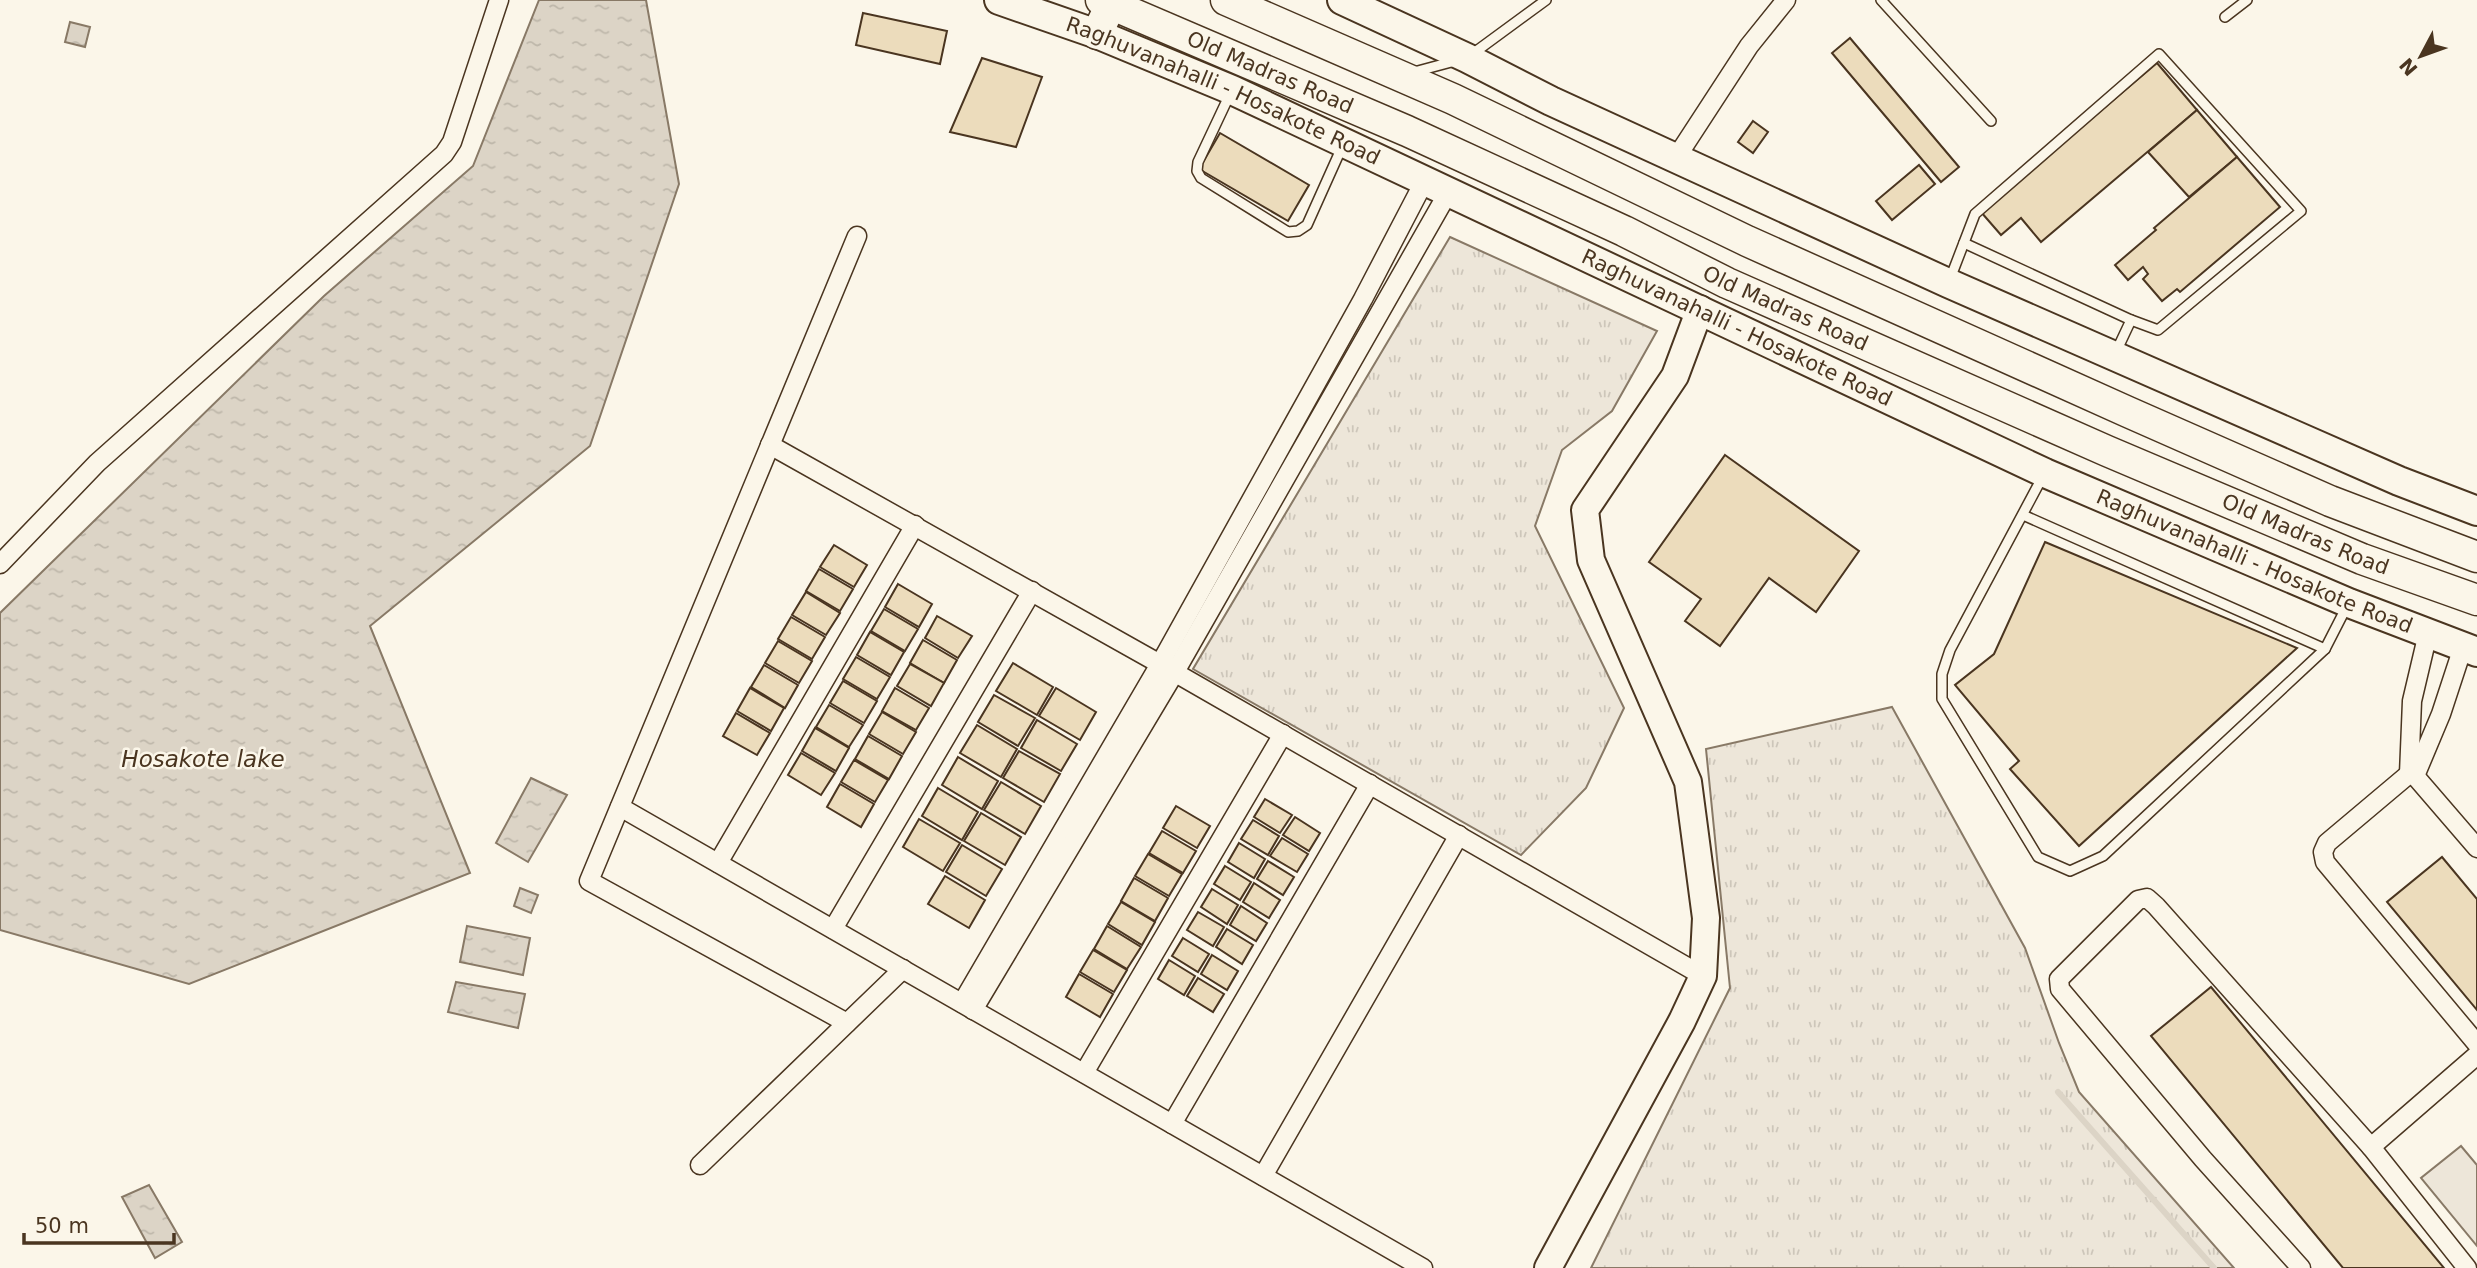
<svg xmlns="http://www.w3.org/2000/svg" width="2477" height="1268" viewBox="0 0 2477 1268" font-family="'DejaVu Sans',sans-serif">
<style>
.grass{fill:url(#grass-tufts);stroke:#887966;stroke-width:2}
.pitch{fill:#ede6d9;stroke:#887966;stroke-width:2}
.water{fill:url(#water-ripples);stroke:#887966;stroke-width:2}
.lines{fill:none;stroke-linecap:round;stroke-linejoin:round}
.stream{stroke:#dcd4c6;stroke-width:6}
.building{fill:#ecdcbc;stroke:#4a3520;stroke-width:2}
.service-casing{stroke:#4a3520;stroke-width:12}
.minor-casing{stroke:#4a3520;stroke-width:21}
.secondary-casing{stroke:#4a3520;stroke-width:30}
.primary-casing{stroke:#4a3520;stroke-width:32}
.trunk-casing{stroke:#4a3520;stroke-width:33}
.service{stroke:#fbf6e9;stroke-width:9}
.minor{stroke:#fbf6e9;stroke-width:18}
.secondary{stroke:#fbf6e9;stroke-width:26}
.primary{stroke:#fbf6e9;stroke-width:28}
.trunk{stroke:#fbf6e9;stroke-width:30}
.labels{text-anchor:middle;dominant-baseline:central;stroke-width:5;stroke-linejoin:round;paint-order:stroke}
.street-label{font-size:21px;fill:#4a3520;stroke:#fbf6e9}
.water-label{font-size:23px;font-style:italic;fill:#4a3520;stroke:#fbf6e9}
</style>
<defs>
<pattern id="grass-tufts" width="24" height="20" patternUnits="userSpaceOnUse" patternTransform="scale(1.75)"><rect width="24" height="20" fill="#ede6d9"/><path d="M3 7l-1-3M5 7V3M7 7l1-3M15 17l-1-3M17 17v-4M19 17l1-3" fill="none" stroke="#cdc6ba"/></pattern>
<pattern id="water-ripples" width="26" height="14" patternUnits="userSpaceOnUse" patternTransform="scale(1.75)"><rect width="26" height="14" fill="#dcd4c6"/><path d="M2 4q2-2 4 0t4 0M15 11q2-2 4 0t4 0" fill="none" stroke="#beb7aa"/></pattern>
</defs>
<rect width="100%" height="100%" fill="#fbf6e9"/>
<g class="grass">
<polygon points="1450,237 1657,331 1612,411 1562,450 1535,526 1624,708 1586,788 1521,855 1193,669"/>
<polygon points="1892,707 2025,948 2059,1043 2079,1092 2234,1268 1591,1268 1730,988 1706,749"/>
</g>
<polygon class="pitch" points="2461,1146 2477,1165 2477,1246 2421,1178"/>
<g class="water">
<polygon points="539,0 646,0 679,184 590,446 370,626 470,873 189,984 0,930 0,613 324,296 473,166"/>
<polygon points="70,22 90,27 85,47 65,42"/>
<polygon points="531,778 567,795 528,862 496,843"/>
<polygon points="520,888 538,895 531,913 514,906"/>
<polygon points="467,926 530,938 523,975 460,962"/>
<polygon points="456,982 525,994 518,1028 448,1012"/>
<polygon points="149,1185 182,1242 155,1258 122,1197"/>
</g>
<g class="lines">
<polyline class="stream" points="2058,1092 2214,1268"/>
</g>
<g class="building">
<polygon points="863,13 947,31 940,64 856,45"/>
<polygon points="1850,38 1959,167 1941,182 1832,53"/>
<polygon points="982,58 1042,77 1016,147 950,132"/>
<polygon points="2157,63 2197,110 2041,242 2021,218 2001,235 1981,212"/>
<polygon points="2197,110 2237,157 2189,197 2148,152"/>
<polygon points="1753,121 1768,132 1753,153 1738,142"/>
<polygon points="1220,133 1309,185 1288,221 1199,169"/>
<polygon points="2237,157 2280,207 2180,292 2177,289 2162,301 2143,279 2148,274 2143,267 2128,280 2115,265 2156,230 2154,228"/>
<polygon points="1919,165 1935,184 1892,220 1876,201"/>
<polygon points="1725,455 1859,551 1816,612 1769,578 1720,646 1685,621 1701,599 1649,562"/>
<polygon points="2045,542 2297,648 2079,846 2010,769 2019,761 1955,685 1994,654"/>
<polygon points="834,545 867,565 854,587 820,567"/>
<polygon points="819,569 853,589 840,611 806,591"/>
<polygon points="898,584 932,604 919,627 885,607"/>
<polygon points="806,592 840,613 826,635 792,615"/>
<polygon points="884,609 918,629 905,651 871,631"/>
<polygon points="937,616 972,636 958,658 925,638"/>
<polygon points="791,617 825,637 812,659 778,639"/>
<polygon points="870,632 904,652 891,675 857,655"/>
<polygon points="923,640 957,660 944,683 910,663"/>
<polygon points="778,641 812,661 799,683 765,663"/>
<polygon points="856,657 890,677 877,699 843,679"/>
<polygon points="1013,663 1053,687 1037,715 996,691"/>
<polygon points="910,664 944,683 931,706 897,686"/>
<polygon points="764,665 798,685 785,708 751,687"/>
<polygon points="843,681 877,701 864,723 830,703"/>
<polygon points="750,688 784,708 771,731 737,711"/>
<polygon points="895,688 929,708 916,730 882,711"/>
<polygon points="1056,688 1096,712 1080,740 1039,716"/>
<polygon points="994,695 1035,718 1018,746 978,722"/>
<polygon points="829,705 863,725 849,747 816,727"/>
<polygon points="882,712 916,732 903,754 869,734"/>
<polygon points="736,713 770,733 757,755 723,736"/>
<polygon points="1037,720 1077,744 1061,771 1021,748"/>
<polygon points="977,725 1017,749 1001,777 960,753"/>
<polygon points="815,728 849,748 836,771 802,751"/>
<polygon points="868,736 902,756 889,779 855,759"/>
<polygon points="1019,751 1060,774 1044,802 1003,778"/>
<polygon points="801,753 835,773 821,795 788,775"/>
<polygon points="958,757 998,781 982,809 942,785"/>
<polygon points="854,760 888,780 875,802 841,782"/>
<polygon points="1001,782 1041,806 1025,834 984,810"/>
<polygon points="840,784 874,804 861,827 827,807"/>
<polygon points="938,788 978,812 962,840 922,816"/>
<polygon points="1265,799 1292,815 1280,833 1254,817"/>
<polygon points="1176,806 1210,826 1197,848 1163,828"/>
<polygon points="981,813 1021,837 1005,865 964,841"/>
<polygon points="1295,817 1320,833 1309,851 1283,835"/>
<polygon points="919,819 960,843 943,871 903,847"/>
<polygon points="1253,820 1279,836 1268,855 1241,839"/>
<polygon points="1162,831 1196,851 1183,873 1149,853"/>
<polygon points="1282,838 1308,854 1297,872 1270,856"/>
<polygon points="1239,843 1265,859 1254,878 1228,862"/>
<polygon points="962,845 1002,869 986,896 946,872"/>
<polygon points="1148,854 1182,874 1169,896 1135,876"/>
<polygon points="2442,857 2477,899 2477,1010 2387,902"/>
<polygon points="1268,861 1294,877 1283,895 1257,879"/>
<polygon points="1225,866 1251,882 1240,900 1214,884"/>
<polygon points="945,876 985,900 969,928 928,904"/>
<polygon points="1134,878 1168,898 1155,921 1121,901"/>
<polygon points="1254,883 1280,900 1269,918 1243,902"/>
<polygon points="1212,889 1238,905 1227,924 1201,907"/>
<polygon points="1121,902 1155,922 1142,945 1108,924"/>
<polygon points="1241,906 1267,923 1256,941 1230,925"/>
<polygon points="1198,912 1224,927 1213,946 1187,930"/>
<polygon points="1107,926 1141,947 1127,969 1094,949"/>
<polygon points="1227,929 1253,945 1242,964 1216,947"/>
<polygon points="1183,938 1209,954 1198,972 1172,956"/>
<polygon points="1093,950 1127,970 1114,992 1080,972"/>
<polygon points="1212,955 1238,971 1227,990 1201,974"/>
<polygon points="1169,960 1195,976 1184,995 1158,979"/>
<polygon points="1079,974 1113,994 1100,1017 1066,997"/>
<polygon points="1198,978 1224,994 1213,1012 1187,996"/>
<polygon points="2211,987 2444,1268 2343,1268 2151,1036"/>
</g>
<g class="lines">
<defs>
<g id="service">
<polyline points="1881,0 1991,121"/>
<polyline points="2225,17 2247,0"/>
<polyline points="1471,55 1546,0"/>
<polyline points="1414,72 1455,61"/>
<polyline points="1230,94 1198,162 1197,171 1201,178 1288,232 1298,231 1307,225 1342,147"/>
<polyline points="1964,243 2131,320"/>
<polyline points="1950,279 1975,214 2159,54 2301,211 2158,330 2131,320 2115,354"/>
<polyline points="2043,476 1950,650 1942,674 1942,699 2038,857 2070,871 2103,856 2325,649 2346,608"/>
<polyline points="2023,515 2325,649"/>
</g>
<g id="minor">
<polyline points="1676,158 1749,46 1786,0"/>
<polyline points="770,445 1160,664 1703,976"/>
<polyline points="0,564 97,463 444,154 452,142 499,0"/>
<polyline points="2409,774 2412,701 2428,633"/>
<polyline points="2415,776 2441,714 2463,647"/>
<polyline points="620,807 1423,1268"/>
<polyline points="2477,848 2415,776 2409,774 2327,843 2323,852 2325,862 2477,1044"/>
<polyline points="718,863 915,525"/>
<polyline points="833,929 1032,591"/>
<polyline points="962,1003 1160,664 1363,299 1425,180"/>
<polyline points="973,1010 1175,672 1449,191"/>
<polyline points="847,1023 589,881 857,236"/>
<polyline points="1084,1073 1283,734"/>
<polyline points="1172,1124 1370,784"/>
<polyline points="2371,1147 2477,1055"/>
<polyline points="700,1165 903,969"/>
<polyline points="1263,1176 1459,835"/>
<polyline points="2301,1268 2203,1159 2060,989 2059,979 2138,900 2147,898 2156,906 2371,1147 2467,1268"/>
</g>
<polyline id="secondary" points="1548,1268 1682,1021 1703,976 1706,918 1688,782 1591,560 1585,510 1675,376 1700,309"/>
<g id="primary">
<path id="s1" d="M999,0L1097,34L1232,90L2045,473L2349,603L2477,652"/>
<polyline points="1342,0 1467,58 1551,101 1948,283 2399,481 2477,511"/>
</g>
<g id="trunk">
<path id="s2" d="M1101,0L1407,131L1624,231L1727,283L2107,451L2362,559L2477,600"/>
<polyline points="1226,0 1453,99 1747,241 2128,412 2330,501 2477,557"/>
<polyline points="1097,34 1111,4"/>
</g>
</defs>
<use href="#service" class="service-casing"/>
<use href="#minor" class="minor-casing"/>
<use href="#secondary" class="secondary-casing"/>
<use href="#primary" class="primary-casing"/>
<use href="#trunk" class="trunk-casing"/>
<use href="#service" class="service"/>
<use href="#minor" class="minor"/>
<use href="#secondary" class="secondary"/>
<use href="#primary" class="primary"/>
<use href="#trunk" class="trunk"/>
</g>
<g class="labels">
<g class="street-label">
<text stroke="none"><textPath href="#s2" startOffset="184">Old Madras Road</textPath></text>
<text stroke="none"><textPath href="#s1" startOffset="242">Raghuvanahalli - Hosakote Road</textPath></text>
<text stroke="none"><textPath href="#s2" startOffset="751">Old Madras Road</textPath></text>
<text stroke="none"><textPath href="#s1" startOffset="808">Raghuvanahalli - Hosakote Road</textPath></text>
<text stroke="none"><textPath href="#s2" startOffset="1318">Old Madras Road</textPath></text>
<text stroke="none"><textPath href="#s1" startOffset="1376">Raghuvanahalli - Hosakote Road</textPath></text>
</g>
<g class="water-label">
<text x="203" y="759">Hosakote lake</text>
</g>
</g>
<g transform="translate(2421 56) rotate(229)" stroke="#fbf6e9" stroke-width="5" paint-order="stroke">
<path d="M0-5L12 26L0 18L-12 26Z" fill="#4a3520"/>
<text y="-10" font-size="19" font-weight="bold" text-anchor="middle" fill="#4a3520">N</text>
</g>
<path d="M24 1233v10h150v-10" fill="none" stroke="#4a3520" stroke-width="3.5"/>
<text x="35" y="1233" font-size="21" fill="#4a3520" stroke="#fbf6e9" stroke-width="5" paint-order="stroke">50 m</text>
</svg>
